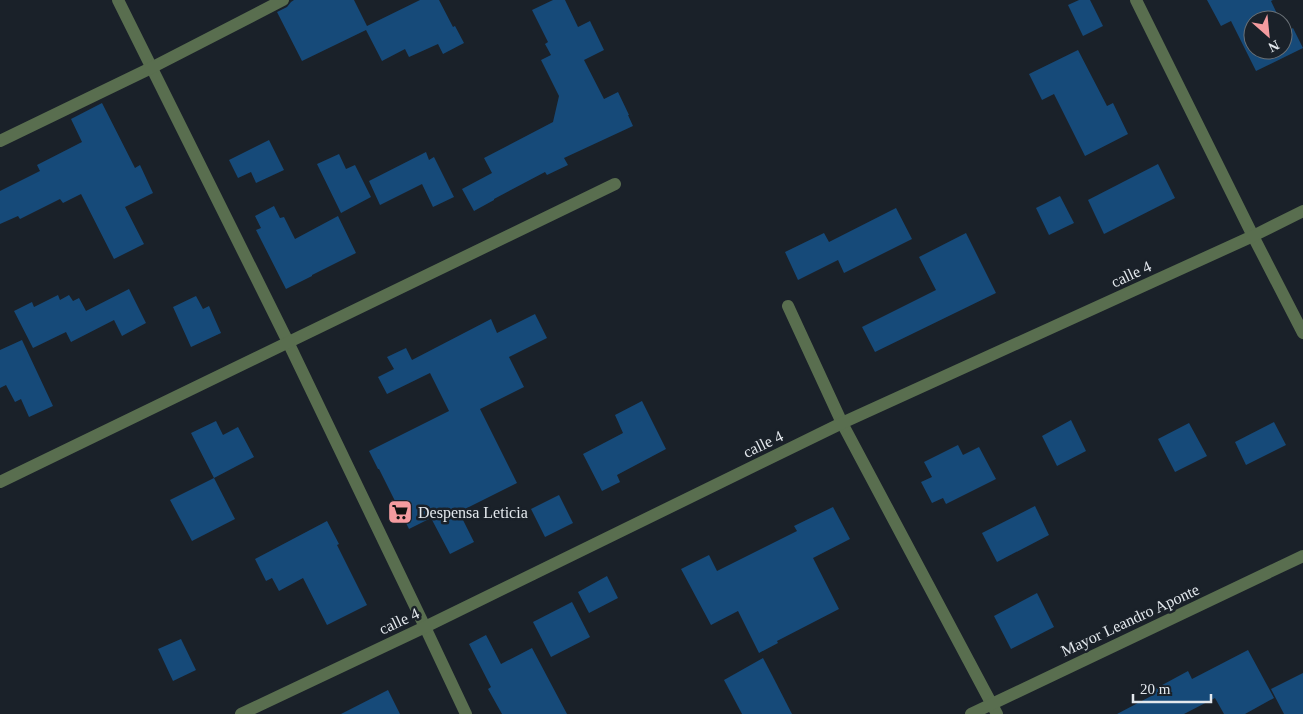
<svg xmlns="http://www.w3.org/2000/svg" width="1303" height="714" viewBox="0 0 1303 714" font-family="Georgia,serif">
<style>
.building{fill:#164a79}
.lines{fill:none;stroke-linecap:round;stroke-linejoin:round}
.street{stroke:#596e4f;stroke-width:12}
.labels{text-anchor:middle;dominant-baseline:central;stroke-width:5;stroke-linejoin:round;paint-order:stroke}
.street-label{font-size:16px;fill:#e3e8ed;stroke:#1a2129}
.poi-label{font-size:16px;fill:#e3e8ed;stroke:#1a2129;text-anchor:start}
</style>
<rect width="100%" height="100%" fill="#1a2129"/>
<g class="building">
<polygon points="294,0 354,0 367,26 420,0 439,0 453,27 455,26 464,43 443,54 438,44 409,57 405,49 382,61 366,30 302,61 277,12 287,7 291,2"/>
<polygon points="553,0 565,0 578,27 590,21 604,50 584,60 604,99 618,92 629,115 628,115 633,126 564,158 568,165 547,175 545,172 494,199 494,200 474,211 462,189 492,173 484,158 553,122 559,96 541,60 551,55 545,44 548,42 532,10"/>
<polygon points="1079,0 1090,0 1103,26 1083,36 1068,5"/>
<polygon points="1207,0 1273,0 1271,1 1280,20 1253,20 1253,50 1283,50 1283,25 1286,32 1293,28 1303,48 1256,71 1231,21 1221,26"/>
<polygon points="1078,50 1107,106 1113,103 1128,134 1085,156 1054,94 1042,100 1029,74"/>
<polygon points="102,103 135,168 140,165 153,193 125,207 144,244 114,259 81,194 63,203 60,199 20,219 18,216 0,224 0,191 40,171 37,165 82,142 71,119"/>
<polygon points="269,140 284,170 256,183 251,172 238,178 229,160"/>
<polygon points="426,152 429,160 434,157 454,197 433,207 422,184 380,205 369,181"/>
<polygon points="339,154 346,169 355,165 371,197 341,213 317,164"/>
<polygon points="1158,164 1175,198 1104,234 1088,200"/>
<polygon points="1060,196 1074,223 1049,235 1036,208"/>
<polygon points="274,206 280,218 284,217 295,239 338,216 356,253 312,275 312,276 286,289 256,230 261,228 255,216"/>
<polygon points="896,208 912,239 844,273 838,260 798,280 785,252 824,233 829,242"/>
<polygon points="966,233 996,293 875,352 862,327 936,290 919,257"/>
<polygon points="129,289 146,323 122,336 114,320 71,342 66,332 33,348 14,311 32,302 34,307 58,295 60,300 69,295 73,301 79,298 86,311"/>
<polygon points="196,296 203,309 209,306 221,333 191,347 173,307"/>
<polygon points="535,314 547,338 509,357 524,387 480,409 517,483 459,512 474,542 450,554 431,518 409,529 379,469 378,469 369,451 449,411 430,373 387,394 378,377 394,369 387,357 406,348 412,360 491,319 497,333"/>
<polygon points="22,340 53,406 29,417 21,399 15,402 6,385 0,388 0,350"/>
<polygon points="642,401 666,449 617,475 620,482 602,491 583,454 623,433 615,415"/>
<polygon points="1071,420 1086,451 1057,466 1042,436"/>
<polygon points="216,421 223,435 238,427 254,457 214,478 191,433"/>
<polygon points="1274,422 1286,445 1246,465 1235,442"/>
<polygon points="1189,423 1207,456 1175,472 1158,439"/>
<polygon points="958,445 963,455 979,447 996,479 946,504 943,498 932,503 921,482 932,477 924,462"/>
<polygon points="214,478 235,519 192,541 170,500"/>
<polygon points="559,495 573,523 545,537 531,509"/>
<polygon points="1035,506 1049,535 997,562 982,533"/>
<polygon points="833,507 850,539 813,558 839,609 777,641 778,643 759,653 738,611 711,625 681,569 709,555 717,571 797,531 794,526"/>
<polygon points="327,521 339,544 337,545 367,605 327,625 303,578 279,591 272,578 266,581 255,559"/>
<polygon points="607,576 618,598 589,613 578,592"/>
<polygon points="1037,593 1054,627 1011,649 994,616"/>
<polygon points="572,602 590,637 551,657 533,622"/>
<polygon points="486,635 501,664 532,648 567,714 502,714 488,689 491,687 469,644"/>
<polygon points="181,639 196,670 173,681 158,649"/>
<polygon points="1248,650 1274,698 1245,714 1224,714 1215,698 1184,714 1117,714 1155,694 1153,690 1188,671 1192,679"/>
<polygon points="763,658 773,677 792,714 742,714 724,680"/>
<polygon points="1303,673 1303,714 1284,714 1271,689"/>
<polygon points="388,690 400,714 341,714"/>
</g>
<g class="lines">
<g class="street">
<polyline points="118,0 288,342 425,627 466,714"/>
<polyline points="1136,0 1253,236 1303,333"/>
<polyline points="0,141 151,68 283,0"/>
<polyline points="788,306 842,423 997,714"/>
<polyline points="0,482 615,184"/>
<polyline points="241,714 425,627 842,423 1253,236 1303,211"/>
<polyline points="971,714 1303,556"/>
</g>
</g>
<defs>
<symbol id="supermarket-square" viewBox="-11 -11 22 22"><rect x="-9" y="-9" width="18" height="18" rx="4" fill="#f49b9f" stroke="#1a2129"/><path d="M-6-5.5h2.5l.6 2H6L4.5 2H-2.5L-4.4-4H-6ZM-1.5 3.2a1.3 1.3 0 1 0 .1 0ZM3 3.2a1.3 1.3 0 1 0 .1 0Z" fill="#111"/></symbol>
</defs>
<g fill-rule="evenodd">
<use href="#supermarket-square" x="386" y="498" width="28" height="28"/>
</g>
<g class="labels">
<g class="street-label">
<text transform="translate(1131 274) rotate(-25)">calle 4</text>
<text transform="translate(763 444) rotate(-26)">calle 4</text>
<text transform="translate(1130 620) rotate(-25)">Mayor Leandro Aponte</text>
<text transform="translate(399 621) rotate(-25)">calle 4</text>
</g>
<g class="poi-label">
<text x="418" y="512">Despensa Leticia</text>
</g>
</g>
<g transform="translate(1268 35) rotate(153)"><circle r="24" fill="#1a2129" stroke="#6a7177"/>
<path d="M0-4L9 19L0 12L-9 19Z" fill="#f49b9f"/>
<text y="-8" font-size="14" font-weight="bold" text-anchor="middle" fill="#e3e8ed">N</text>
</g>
<path d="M1133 694v8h78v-8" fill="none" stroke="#e3e8ed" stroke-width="2.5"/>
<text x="1140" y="694" font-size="15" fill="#e3e8ed" stroke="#1a2129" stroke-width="4" paint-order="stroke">20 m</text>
</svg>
